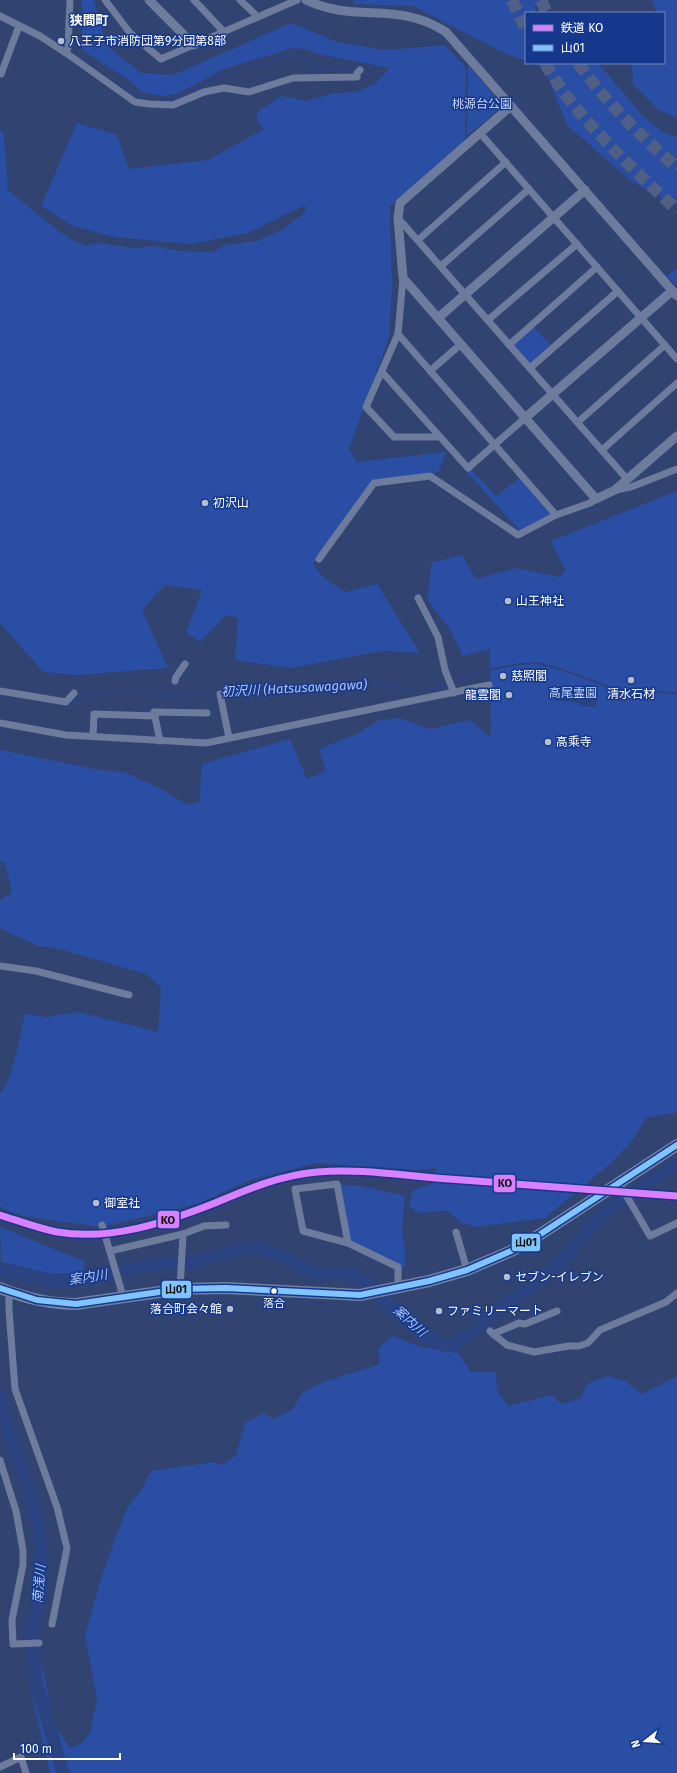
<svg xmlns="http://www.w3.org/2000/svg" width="677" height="1773" viewBox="0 0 677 1773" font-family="'Fira Sans','Noto Sans JP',sans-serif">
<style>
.green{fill:#2a4ea3}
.water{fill:#2b4380}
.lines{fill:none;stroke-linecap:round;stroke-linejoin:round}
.stream{stroke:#2b4380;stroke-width:2}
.river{stroke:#2b4380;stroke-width:13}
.trunk-tunnel{stroke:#505f86;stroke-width:12;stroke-dasharray:12 6;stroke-linecap:butt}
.minor{stroke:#6d7b9d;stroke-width:7}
.tertiary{stroke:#6d7b9d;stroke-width:9}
.trunk{stroke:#7280a0;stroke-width:12}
.bus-1-casing{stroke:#16388c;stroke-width:9}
.bus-1{stroke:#80c4ff;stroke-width:6}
.rail-1-casing{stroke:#16388c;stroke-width:10}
.rail-1{stroke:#d880ff;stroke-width:7}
.poi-dot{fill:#b7bdcd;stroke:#16388c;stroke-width:1.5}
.bus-dot{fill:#fff;stroke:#16388c;stroke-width:1.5}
.labels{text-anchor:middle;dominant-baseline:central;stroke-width:3;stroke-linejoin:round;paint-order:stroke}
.bus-label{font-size:11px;fill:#fff;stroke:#16388c}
.poi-label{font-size:12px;fill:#fff;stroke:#16388c;text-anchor:start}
.park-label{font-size:12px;fill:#c7d6fb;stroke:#16388c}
.neighbourhood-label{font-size:13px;font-weight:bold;fill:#fff;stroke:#16388c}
.water-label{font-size:13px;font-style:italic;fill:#acc3f6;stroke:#16388c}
.line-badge{stroke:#16388c;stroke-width:1.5}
.pale-badge-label{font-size:11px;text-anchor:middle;font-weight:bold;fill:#111}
</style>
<rect width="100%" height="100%" fill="#314371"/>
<g class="green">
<polygon points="82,0 94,0 106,45 141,73 173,75 291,23 337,42 386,50 445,45 466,68 465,143 390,206 392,287 389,337 349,449 357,462 446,452 439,472 373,481 313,564 324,578 345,592 377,584 420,653 382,651 291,668 235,660 238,618 226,615 200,642 186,632 202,590 165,585 142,610 168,668 77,675 43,672 0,623 0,130 4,135 8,190 56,229 74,241 87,246 98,243 135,248 154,246 179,251 205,252 215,251 224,245 256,241 282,230 303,214 306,209 305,205 248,233 191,244 115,237 73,226 41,206 77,123 117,135 129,169 208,160 264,129 257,123 257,112 281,96 307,101 333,93 356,92 375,84 389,68 318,54 305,49 290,48 281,52 224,69 177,94 162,96 141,92 130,81 82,50"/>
<polygon points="353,0 550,0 534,6 537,13 526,13 526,61 500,51 413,6 353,4"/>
<polygon points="652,0 677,0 677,118 657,109 633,84 632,63 664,63 664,13 660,13 663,11 656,12"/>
<polygon points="531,63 598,63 641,114 662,132 677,137 677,206 632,182 567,125 544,68"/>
<polygon points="468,65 499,101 499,109 467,136"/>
<polygon points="677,268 677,287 667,276"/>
<polygon points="533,326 550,345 530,363 513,343"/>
<polygon points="469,467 496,496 522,476 556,515 522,533 465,470"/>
<path d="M677,491V1112L646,1118L631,1142L611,1163L545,1218L476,1227L462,1223L447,1211L420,1213L409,1207L412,1191L434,1183L436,1168L418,1170L317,1163L250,1180L197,1204L101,1227L22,1216L0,1207V1093C12,1084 21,1031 25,1014L46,1017L80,1012L158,1032L161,988L146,974L56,948L38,946L0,928V900L12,893L5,863L0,862V750L99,770L124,772L159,788L188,805L199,802L202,764L290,739L307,779L326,771L319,749L359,733L379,720L400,718L429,729L470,720L491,737L490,649L463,656L450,630L427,599L432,562L462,555L476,579L516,568L559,577L566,571L551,541Z"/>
<polygon points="337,1184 360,1186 405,1196 402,1230 405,1252 405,1266 399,1272 398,1267 348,1243"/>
<polygon points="0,1227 85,1262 82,1275 48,1273 1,1262"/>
<polygon points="393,1336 421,1347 458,1353 471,1372 496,1372 497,1390 508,1406 551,1395 562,1404 581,1398 587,1384 608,1376 625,1381 642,1394 677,1376 677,1773 50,1773 33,1699 31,1668 41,1660 54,1725 71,1749 82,1743 90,1733 97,1699 85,1635 99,1585 115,1538 128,1507 141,1490 151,1471 214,1462 223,1465 236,1455 245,1423 264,1413 274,1419 293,1409 302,1393 326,1381 380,1364 378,1348"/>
</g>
<polygon class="water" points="556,688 597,699 597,707 580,706 578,703 555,700"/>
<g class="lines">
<g class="stream">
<polyline points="369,70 370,70"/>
<path d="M115,82C128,89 133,96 148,101"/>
<polyline points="163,101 178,99 201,88 209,81 233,73 243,67 265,64 283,56 304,56 317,70 322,71 329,67 358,69"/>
<polyline points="72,699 114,691 131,690 154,694 181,694 327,684 371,684 399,687 422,693 448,685 478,672 519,664 538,663 569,672 617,690 677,693"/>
<polyline points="23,1756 54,1745"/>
</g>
<g class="river">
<polyline points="0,1270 57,1281 85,1279 149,1265 196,1262 235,1251 257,1248 278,1255 320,1275 336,1273 356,1276 372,1286 385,1301 426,1337 443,1345 454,1345 474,1332 487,1319 560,1264 594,1223 613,1206 626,1199 639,1190 651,1180 677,1164"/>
<polyline points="0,1396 7,1426 32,1499 41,1544 41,1589 32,1632 36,1682 63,1773"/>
</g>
<g class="trunk-tunnel">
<polyline points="512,0 526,30"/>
<polyline points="541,0 547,13"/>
<path d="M545,63C575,117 632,168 677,210"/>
<path d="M578,63C606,102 641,136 677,168"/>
</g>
<g class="minor">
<polyline points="105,0 130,33 161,59 297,0"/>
<polyline points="194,0 224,32"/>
<polyline points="240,0 258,17"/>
<polyline points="0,16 40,36 66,53 135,102 149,104 173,105 204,92 224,88 249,92 293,78 357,77 357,73 360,70"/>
<polyline points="66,53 68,48 70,0"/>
<polyline points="1,74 19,26"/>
<polyline points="480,133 677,359"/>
<polyline points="398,218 627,479"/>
<polyline points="418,240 506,162"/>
<polyline points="441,266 529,189"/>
<polyline points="403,278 398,334 366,407 394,437 439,437"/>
<polyline points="488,320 577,244"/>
<polyline points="398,334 556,515"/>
<polyline points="509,345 597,267"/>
<polyline points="530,368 618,291"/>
<polyline points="430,371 461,344"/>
<polyline points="382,372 468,468 525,418"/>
<polyline points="578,422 665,345"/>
<polyline points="602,450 677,383"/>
<polyline points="615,490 631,487 677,469"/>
<polyline points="319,559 374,483 430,476 518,535 556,515 590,503 596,499"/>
<polyline points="418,598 438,637 445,670 454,693"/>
<polyline points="175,681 176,677 185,664"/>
<polyline points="0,691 66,702 74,693"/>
<polyline points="220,694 229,738"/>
<polyline points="0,723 66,735 206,743 489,685"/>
<polyline points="93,736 94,714 155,716"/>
<polyline points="160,741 154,712 207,713"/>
<polyline points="0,966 36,971 129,995"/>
<polyline points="619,1183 650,1236 677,1223"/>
<polyline points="102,1225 123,1296"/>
<polyline points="456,1232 467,1270"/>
<polyline points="348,1243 337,1184 295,1189 303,1231 348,1243 398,1267 398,1288"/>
<polyline points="110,1251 183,1234"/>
<polyline points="180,1289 183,1234 204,1226 226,1225"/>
<polyline points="9,1292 9,1310 15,1389 57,1507 67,1548 52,1624"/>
<polyline points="490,1331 493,1334 519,1323 525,1324 557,1311"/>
<polyline points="493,1334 507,1345 534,1352 569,1346 579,1346 588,1343 600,1330 666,1302 677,1293"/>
<polyline points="0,1460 16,1511 23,1550 23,1565 12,1620 13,1644 39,1643"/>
<polyline points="0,1767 21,1757 26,1773"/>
</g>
<g class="tertiary">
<polyline points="149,0 194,45"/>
<path d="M306,0C356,24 397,0 446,32L677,296"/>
<polyline points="511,106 400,203 398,218 403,278 596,499 615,490 677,436"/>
<polyline points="438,318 585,190"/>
<polyline points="525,418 672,291"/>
</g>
<path class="trunk" d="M0,1288C25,1298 49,1304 76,1304L180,1289L225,1288L360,1295L429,1281L467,1270L511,1251L539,1235L677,1145"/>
<defs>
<polyline id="bus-1" points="0,1288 37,1300 76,1304 180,1289 225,1288 360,1295 429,1281 467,1270 511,1251 539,1235 677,1145"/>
</defs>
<use href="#bus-1" class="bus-1-casing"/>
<use href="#bus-1" class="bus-1"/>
<defs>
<path id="rail-1" d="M0,1215C19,1221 37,1228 57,1232C111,1241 164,1223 215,1203C248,1189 281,1175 317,1172C361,1168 405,1176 449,1179C525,1185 601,1191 677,1196"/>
</defs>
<use href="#rail-1" class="rail-1-casing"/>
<use href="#rail-1" class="rail-1"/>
</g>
<g class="poi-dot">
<circle cx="61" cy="41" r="4"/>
<circle cx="205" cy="503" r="4"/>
<circle cx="508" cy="601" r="4"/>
<circle cx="503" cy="676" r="4"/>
<circle cx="631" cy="680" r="4"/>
<circle cx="509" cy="695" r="4"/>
<circle cx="548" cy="742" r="4"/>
<circle cx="96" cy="1203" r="4"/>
<circle cx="507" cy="1277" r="4"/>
<circle cx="230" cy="1309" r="4"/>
<circle cx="439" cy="1311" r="4"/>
</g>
<circle class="bus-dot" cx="274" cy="1291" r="3.5"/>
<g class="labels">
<g class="bus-label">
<text x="274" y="1303">落合</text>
</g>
<g class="poi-label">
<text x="69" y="41">八王子市消防団第9分団第8部</text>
<text x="213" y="503">初沢山</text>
<text x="516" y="601">山王神社</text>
<text x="511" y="676">慈照閣</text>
<text x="631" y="694" text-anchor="middle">清水石材</text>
<text x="501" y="695" text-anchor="end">龍雲閣</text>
<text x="556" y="742">高乘寺</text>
<text x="104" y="1203">御室社</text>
<text x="515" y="1277">セブン-イレブン</text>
<text x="222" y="1309" text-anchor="end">落合町会々館</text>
<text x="447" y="1311">ファミリーマート</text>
</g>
<g class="park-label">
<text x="482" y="104">桃源台公園</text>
<text x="573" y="693">高尾霊園</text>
</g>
<g class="neighbourhood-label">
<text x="89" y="20">狭間町</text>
</g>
<g class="water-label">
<text transform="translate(294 688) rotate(-3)">初沢川 (Hatsusawagawa)</text>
<text transform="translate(88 1277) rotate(-9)">案内川</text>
<text transform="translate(410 1321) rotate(42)">案内川</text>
<text transform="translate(39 1584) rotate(-85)">南浅川</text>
</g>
</g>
<g class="line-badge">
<rect x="493" y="1174" width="23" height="19" rx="4" fill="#d880ff"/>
<rect x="157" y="1210" width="23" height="19" rx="4" fill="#d880ff"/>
<rect x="511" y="1233" width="30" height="19" rx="4" fill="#80c4ff"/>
<rect x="161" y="1280" width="31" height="19" rx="4" fill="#80c4ff"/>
</g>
<g class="pale-badge-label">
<text x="505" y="1187">KO</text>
<text x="168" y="1224">KO</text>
<text x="526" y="1246">山01</text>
<text x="176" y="1293">山01</text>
</g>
<rect x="525" y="12" width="140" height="52" fill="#16388c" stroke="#7388ba"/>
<rect x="533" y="25" width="20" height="6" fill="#d880ff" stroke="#7388ba"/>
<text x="561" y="32" font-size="12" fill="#ffffff">鉄道 KO</text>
<rect x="533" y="45" width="20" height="6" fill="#80c4ff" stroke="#7388ba"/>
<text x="561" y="52" font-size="12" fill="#ffffff">山01</text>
<g transform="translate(645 1741) rotate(253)" stroke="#16388c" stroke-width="3" paint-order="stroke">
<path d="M0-3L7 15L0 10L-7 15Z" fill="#ffffff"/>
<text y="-6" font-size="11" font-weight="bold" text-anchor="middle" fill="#ffffff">N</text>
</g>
<path d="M14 1753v6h106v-6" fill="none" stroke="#ffffff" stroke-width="2"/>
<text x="20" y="1753" font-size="12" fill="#ffffff" stroke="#16388c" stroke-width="3" paint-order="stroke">100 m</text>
</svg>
